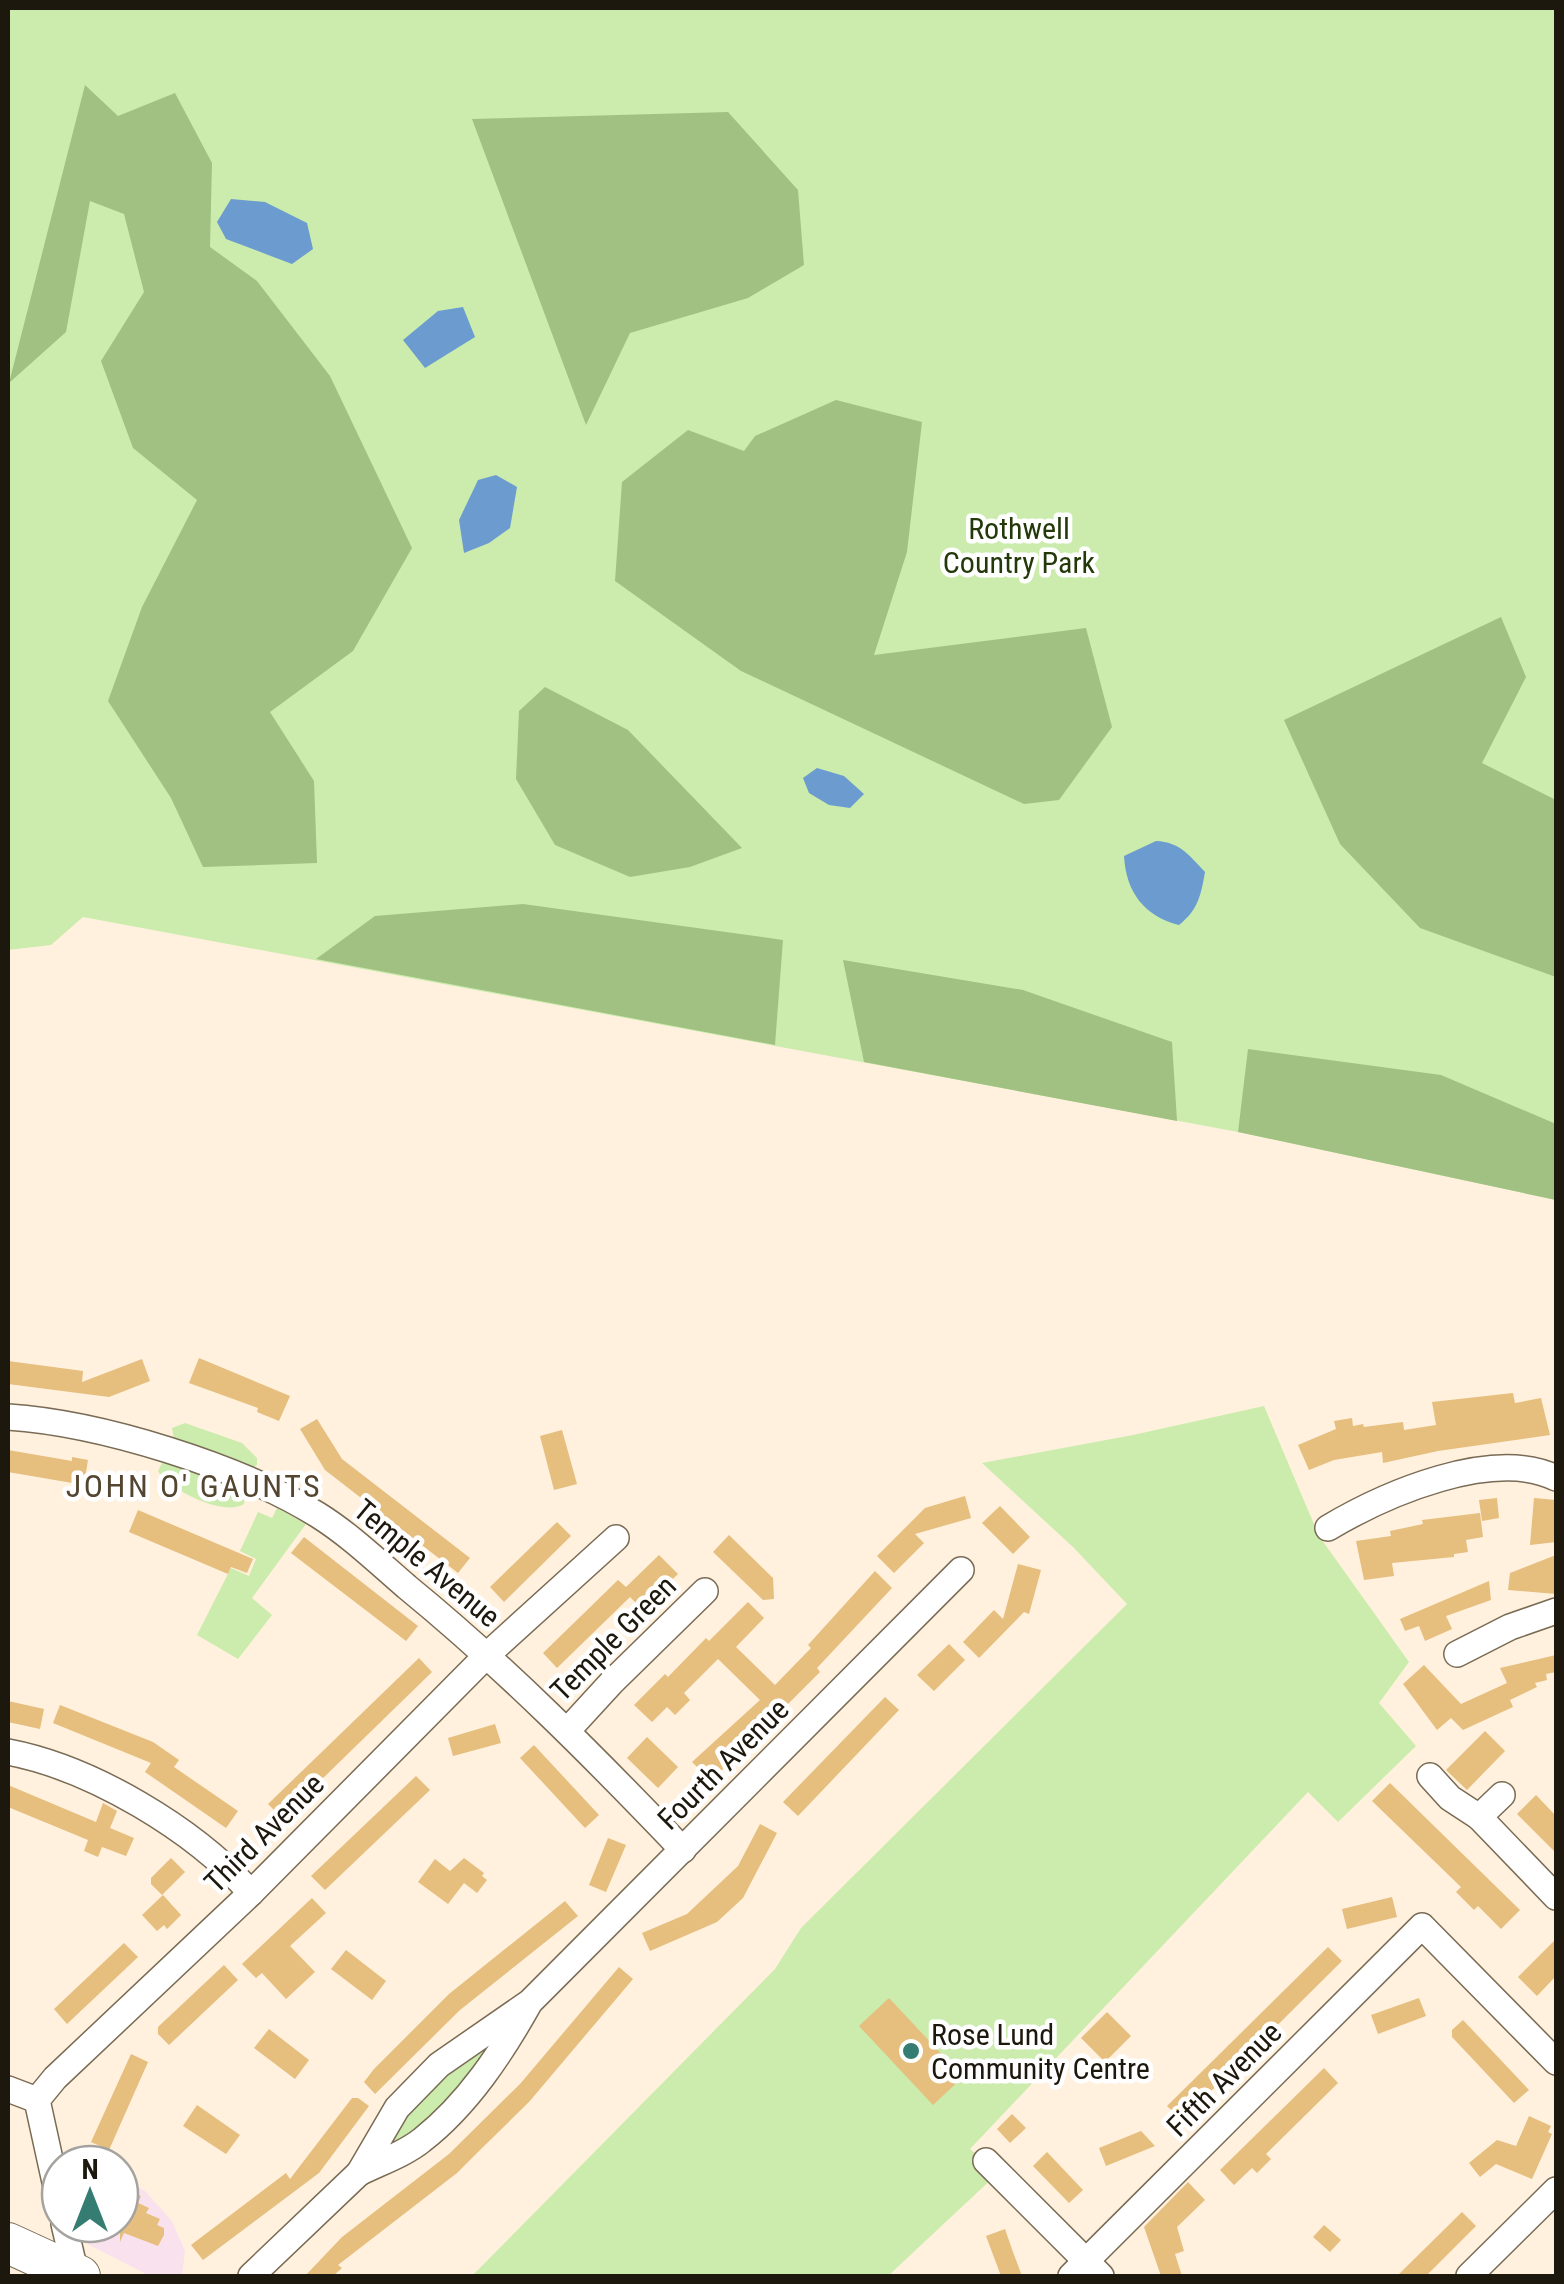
<svg xmlns="http://www.w3.org/2000/svg" width="1564" height="2284" viewBox="0 0 1564 2284" font-family="'Roboto Condensed',sans-serif">
<style>
.commercial{fill:#f9e2ee}
.green{fill:#cbecad}
.forest{fill:#a0c181}
.water{fill:#6c9bd0}
.building{fill:#e6be7d}
.lines{fill:none;stroke-linecap:round;stroke-linejoin:round}
.street-casing{stroke:#796b54;stroke-width:28}
.primary-casing{stroke:#796b54;stroke-width:42}
.street{stroke:#fff;stroke-width:25}
.primary{stroke:#fff;stroke-width:40}
.poi-dot{fill:#357c73;stroke:#fff;stroke-width:4}
.labels{text-anchor:middle;dominant-baseline:central;stroke-width:9;stroke-linejoin:round;paint-order:stroke}
.park-label{font-size:30px;fill:#24390a;stroke:#fff}
.street-label{font-size:30px;fill:#1d180e;stroke:#fff}
.poi-label{font-size:30px;fill:#1d180e;stroke:#fff;text-anchor:start}
.neighbourhood-label{font-size:32px;letter-spacing:2.5px;fill:#53452f;stroke:#fff}
</style>
<rect width="100%" height="100%" fill="#fff1dd"/>
<polygon class="commercial" points="120,2176 145,2191 172,2221 185,2251 182,2276 150,2276 89,2245 81,2224 120,2224"/>
<g class="green">
<polygon points="8,8 1556,8 1556,1200 1238,1132 83,917 51,945 8,950"/>
<polygon points="1264,1406 1319,1536 1409,1662 1379,1703 1416,1746 1338,1822 1308,1792 970,2149 998,2173 888,2276 472,2276 775,1969 801,1928 1127,1604 1074,1548 982,1463 1133,1435"/>
<polygon points="185,1423 242,1443 257,1458 257,1465 252,1468 174,1440 172,1428"/>
<path d="M163,1461L245,1492L244,1504C224,1517 169,1490 158,1471Z"/>
<polygon points="277,1508 306,1524 252,1598 272,1615 238,1659 197,1635 231,1568 249,1576 256,1559 240,1551 258,1512 272,1518"/>
<polygon points="488,2041 491,2052 416,2136 385,2148 425,2089"/>
</g>
<g class="forest">
<polygon points="85,85 118,116 175,93 212,163 210,247 257,281 330,376 412,548 353,651 270,712 314,781 317,863 203,867 171,798 108,701 142,607 197,500 133,448 101,361 144,292 124,214 90,201 66,332 9,383"/>
<polygon points="728,112 798,190 804,265 748,298 630,333 586,425 472,119"/>
<polygon points="836,400 922,422 907,552 874,655 1086,628 1112,727 1059,800 1024,804 741,671 615,581 622,482 688,430 744,451 755,436"/>
<polygon points="1501,617 1526,677 1482,763 1556,800 1556,977 1420,928 1340,844 1284,720"/>
<polygon points="545,687 628,730 742,848 690,867 630,877 555,845 516,779 519,711"/>
<polygon points="523,904 783,940 775,1045 316,959 375,916"/>
<polygon points="843,960 1023,990 1172,1042 1177,1121 864,1062"/>
<polygon points="1248,1049 1441,1075 1556,1124 1556,1200 1238,1132"/>
</g>
<g class="water">
<polygon points="231,199 265,202 307,223 313,249 292,264 226,239 217,222"/>
<polygon points="463,307 475,337 425,368 403,340 438,311"/>
<polygon points="496,475 517,487 510,528 489,543 464,553 459,520 478,480"/>
<polygon points="817,768 844,776 864,794 850,808 829,805 809,793 803,778"/>
<path d="M1156,841C1180,842 1189,855 1205,872C1201,895 1198,910 1179,925C1144,916 1126,892 1124,856Z"/>
</g>
<g class="building">
<polygon points="199,1358 290,1396 279,1421 257,1412 258,1408 189,1383"/>
<polygon points="142,1359 150,1381 109,1397 8,1384 8,1361 83,1371 82,1382"/>
<polygon points="1513,1393 1515,1403 1541,1398 1550,1435 1438,1451 1383,1463 1382,1452 1334,1460 1309,1470 1298,1445 1336,1429 1334,1421 1352,1418 1353,1426 1363,1424 1364,1427 1403,1422 1404,1430 1436,1425 1432,1402"/>
<polygon points="317,1419 342,1459 470,1558 458,1573 325,1470 300,1429"/>
<polygon points="562,1430 577,1484 554,1490 540,1436"/>
<polygon points="8,1450 72,1461 72,1457 88,1460 84,1485 8,1472"/>
<polygon points="965,1496 971,1518 915,1534 924,1543 894,1573 877,1556 925,1508"/>
<polygon points="1497,1498 1499,1518 1482,1521 1479,1500"/>
<polygon points="1534,1498 1556,1500 1556,1542 1530,1545"/>
<polygon points="1000,1506 1030,1537 1013,1554 982,1523"/>
<polygon points="138,1510 253,1559 247,1573 231,1567 228,1574 129,1532"/>
<polygon points="1480,1513 1483,1537 1466,1540 1468,1552 1454,1554 1454,1557 1392,1563 1394,1576 1364,1580 1356,1541 1391,1536 1390,1531 1423,1524 1422,1520"/>
<polygon points="557,1522 571,1536 504,1602 490,1587"/>
<polygon points="729,1535 773,1578 774,1599 763,1600 713,1552"/>
<polygon points="304,1537 418,1626 406,1641 291,1553"/>
<polygon points="659,1555 678,1574 642,1609 630,1597 557,1668 543,1653 618,1580 626,1587"/>
<polygon points="1556,1555 1556,1594 1508,1590 1510,1573"/>
<polygon points="1018,1564 1041,1570 1029,1614 1024,1612 979,1658 963,1642 994,1610 1003,1619"/>
<polygon points="875,1571 892,1588 817,1668 820,1672 711,1781 692,1762 760,1700 718,1659 684,1693 690,1700 675,1715 667,1707 652,1722 634,1705 665,1674 668,1677 706,1638 709,1641 748,1602 764,1618 736,1647 775,1685 811,1648 808,1645"/>
<polygon points="1489,1581 1491,1600 1446,1616 1452,1629 1425,1641 1419,1626 1405,1631 1400,1619"/>
<polygon points="949,1644 965,1660 934,1691 917,1675"/>
<polygon points="1556,1655 1556,1672 1546,1674 1547,1680 1535,1683 1537,1687 1510,1700 1513,1707 1463,1730 1451,1718 1437,1730 1403,1684 1424,1665 1461,1704 1507,1683 1500,1668"/>
<polygon points="419,1658 432,1672 282,1818 268,1804"/>
<polygon points="885,1697 899,1710 798,1816 783,1802"/>
<polygon points="8,1701 44,1709 40,1729 8,1722"/>
<polygon points="60,1705 153,1742 179,1760 174,1767 238,1811 226,1828 145,1772 151,1763 53,1723"/>
<polygon points="495,1724 501,1743 453,1756 448,1738"/>
<polygon points="1485,1731 1505,1751 1467,1790 1446,1770"/>
<polygon points="647,1737 678,1767 658,1788 627,1758"/>
<polygon points="534,1745 599,1815 585,1828 520,1758"/>
<polygon points="416,1776 430,1790 325,1890 311,1876"/>
<polygon points="1390,1783 1520,1910 1501,1929 1478,1906 1474,1910 1456,1892 1461,1887 1372,1801"/>
<polygon points="8,1785 96,1822 103,1803 117,1811 110,1828 134,1838 126,1856 102,1847 98,1857 84,1851 88,1840 8,1807"/>
<polygon points="1536,1795 1556,1816 1556,1853 1517,1814"/>
<polygon points="760,1824 777,1833 743,1898 717,1922 650,1951 642,1933 687,1914 738,1866"/>
<polygon points="608,1838 626,1845 606,1892 589,1885"/>
<polygon points="171,1858 185,1872 162,1895 151,1884 151,1878"/>
<polygon points="464,1858 484,1873 482,1876 487,1880 477,1893 464,1883 448,1904 418,1882 435,1859 450,1871"/>
<polygon points="163,1895 181,1915 167,1929 164,1925 157,1931 142,1915"/>
<polygon points="1392,1897 1397,1917 1347,1929 1342,1909"/>
<polygon points="312,1898 326,1913 290,1946 315,1972 286,1999 262,1973 256,1978 242,1964"/>
<polygon points="565,1901 578,1916 460,2010 375,2094 364,2082 374,2069 449,1994"/>
<polygon points="1556,1939 1556,1976 1537,1996 1518,1977"/>
<polygon points="124,1943 138,1957 67,2024 54,2009"/>
<polygon points="1328,1947 1342,1961 1182,2120 1167,2106"/>
<polygon points="346,1950 386,1981 372,2000 331,1969"/>
<polygon points="224,1965 238,1980 169,2045 158,2034 158,2027"/>
<polygon points="619,1967 633,1979 529,2102 478,2152 457,2173 338,2265 342,2268 333,2276 305,2276 342,2237 449,2154 520,2084"/>
<polygon points="889,1998 963,2077 933,2105 859,2026"/>
<polygon points="1419,1998 1426,2016 1378,2034 1371,2015"/>
<polygon points="1107,2012 1131,2036 1105,2062 1081,2038"/>
<polygon points="1463,2020 1529,2090 1514,2103 1452,2037 1452,2030"/>
<polygon points="269,2029 309,2060 295,2079 254,2048"/>
<polygon points="131,2054 148,2062 109,2150 91,2142"/>
<polygon points="1324,2068 1338,2083 1266,2154 1271,2159 1257,2173 1252,2168 1234,2185 1220,2170"/>
<polygon points="352,2098 358,2098 369,2106 319,2173 203,2260 191,2245 286,2173 290,2179"/>
<polygon points="197,2105 240,2135 226,2154 183,2126"/>
<polygon points="1012,2114 1026,2128 1010,2143 997,2129"/>
<polygon points="1529,2116 1551,2126 1548,2132 1552,2134 1532,2179 1496,2164 1480,2177 1469,2163 1497,2140 1516,2146"/>
<polygon points="1141,2131 1155,2146 1106,2166 1099,2148"/>
<polygon points="1047,2152 1083,2190 1069,2203 1033,2166"/>
<polygon points="1188,2182 1205,2200 1177,2227 1184,2251 1175,2254 1182,2276 1161,2276 1144,2227"/>
<polygon points="120,2186 141,2196 138,2203 149,2208 146,2213 160,2219 157,2225 164,2228 164,2235 158,2246 124,2233 120,2242"/>
<polygon points="1462,2212 1476,2226 1426,2276 1397,2276"/>
<polygon points="1324,2225 1341,2240 1330,2252 1313,2237"/>
<polygon points="1005,2229 1013,2252 1022,2276 1001,2276 986,2236"/>
</g>
<g class="lines">
<defs>
<g id="street">
<path d="M8,1417C100,1423 239,1466 318,1515C350,1535 379,1563 407,1587C506,1668 595,1758 683,1850"/>
<path d="M1328,1528C1385,1494 1493,1447 1556,1478"/>
<polyline points="1457,1654 1510,1627 1556,1611"/>
<polyline points="567,1731 612,1682 705,1591"/>
<path d="M8,1752C92,1768 194,1829 251,1893"/>
<polyline points="1430,1776 1450,1798 1479,1817 1556,1897"/>
<polyline points="1479,1817 1502,1795"/>
<path d="M530,2002C502,2052 468,2104 422,2140C405,2154 379,2163 359,2173L397,2108L439,2065L530,2002L961,1570"/>
<polyline points="8,2089 37,2100"/>
<polyline points="986,2161 1101,2276"/>
<polyline points="60,2205 37,2100 55,2078 251,1893 487,1655 616,1538"/>
<polyline points="64,2224 76,2275"/>
<polyline points="251,2276 359,2173"/>
<polyline points="1071,2276 1422,1926 1556,2062"/>
<polyline points="1469,2276 1556,2190"/>
</g>
<polyline id="primary" points="8,2243 80,2276"/>
</defs>
<use href="#street" class="street-casing"/>
<use href="#primary" class="primary-casing"/>
<use href="#street" class="street"/>
<use href="#primary" class="primary"/>
</g>
<circle class="poi-dot" cx="911" cy="2051" r="10"/>
<g class="labels">
<g class="park-label">
<text x="1019" y="528">Rothwell<tspan x="1019" dy="34">Country Park</tspan></text>
</g>
<g class="street-label">
<text transform="translate(427 1563) rotate(40)">Temple Avenue</text>
<text transform="translate(613 1638) rotate(-45)">Temple Green</text>
<text transform="translate(723 1764) rotate(-45)">Fourth Avenue</text>
<text transform="translate(264 1833) rotate(-45)">Third Avenue</text>
<text transform="translate(1224 2079) rotate(-45)">Fifth Avenue</text>
</g>
<g class="poi-label">
<text x="931" y="2034">Rose Lund<tspan x="931" dy="34">Community Centre</tspan></text>
</g>
<g class="neighbourhood-label">
<text x="194" y="1486">JOHN O' GAUNTS</text>
</g>
</g>
<rect width="1564" height="2284" fill="none" stroke="#1d180e" stroke-width="20"/>
<g transform="translate(90 2194)"><circle r="48" fill="#ffffff" stroke="#a5a39f" stroke-width="2.5"/>
<path d="M0-8L18 38L0 25L-18 38Z" fill="#357c73"/>
<text y="-15" font-size="28" font-weight="bold" text-anchor="middle" fill="#1d180e">N</text>
</g>
</svg>
